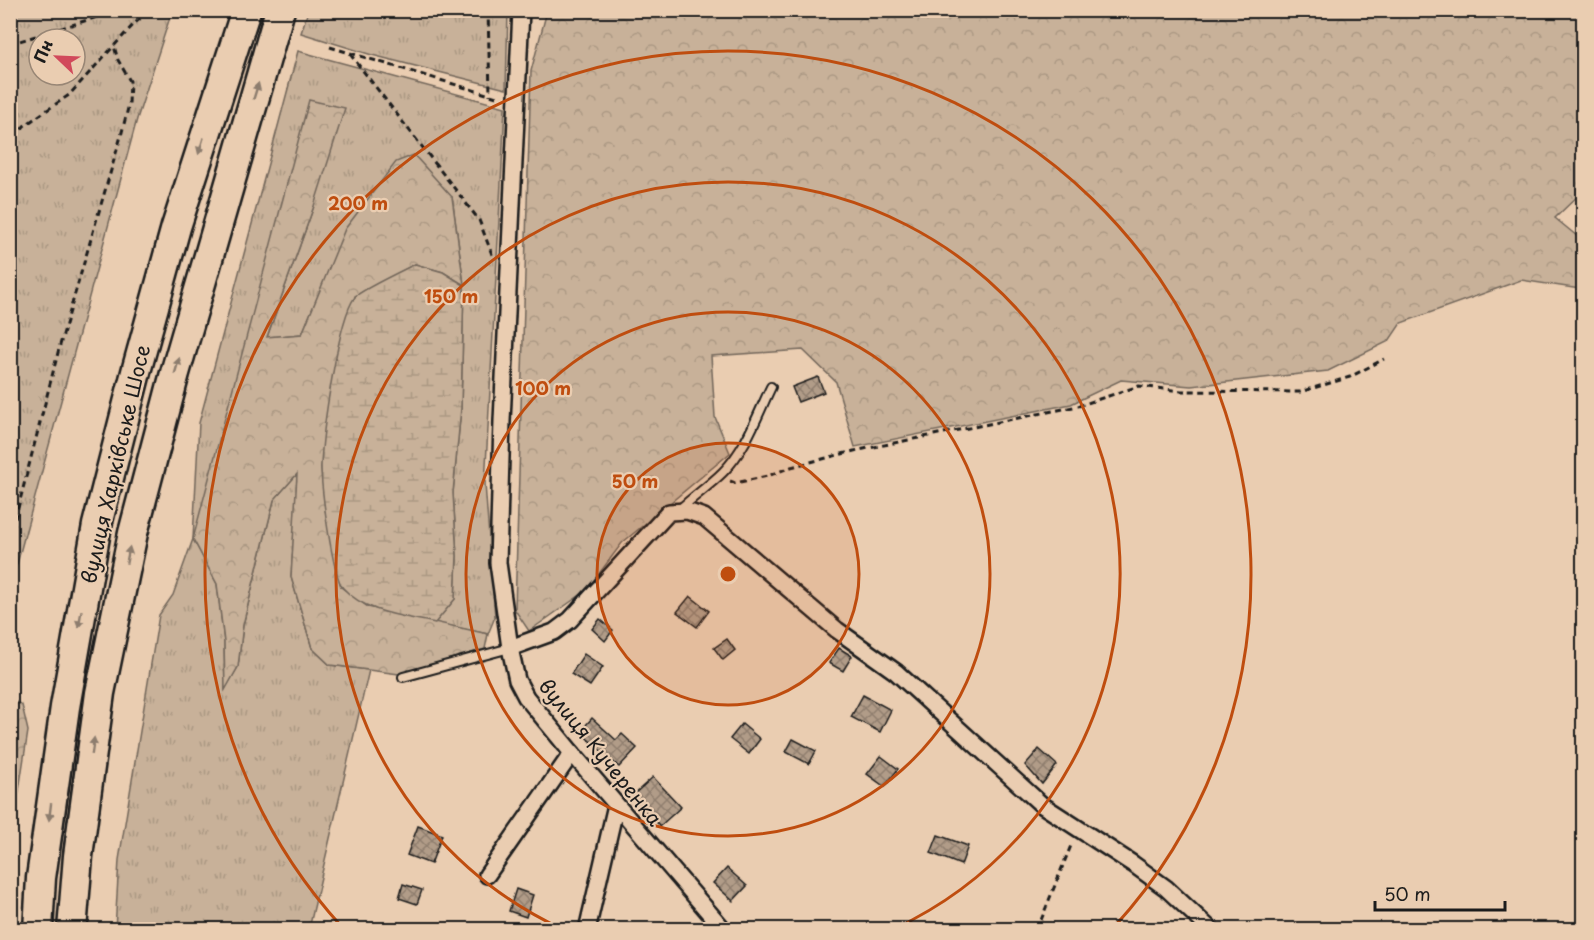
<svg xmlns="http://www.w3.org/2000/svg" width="1594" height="940" viewBox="0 0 1594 940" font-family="'Playpen Sans',sans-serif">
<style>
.grass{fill:url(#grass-tufts);stroke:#72665a;stroke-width:1.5;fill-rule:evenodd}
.forest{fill:url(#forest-crowns);stroke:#72665a;stroke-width:1.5}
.wetland{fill:url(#wetland-marsh);stroke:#72665a;stroke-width:1.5}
.building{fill:url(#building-cross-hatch);stroke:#1c1c1c;stroke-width:1.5}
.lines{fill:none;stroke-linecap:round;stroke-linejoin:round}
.lane-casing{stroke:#1c1c1c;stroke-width:12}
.street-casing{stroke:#1c1c1c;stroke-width:20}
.highway-casing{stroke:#1c1c1c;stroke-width:33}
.path{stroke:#1c1c1c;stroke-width:3;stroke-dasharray:6 4.5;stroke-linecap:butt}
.lane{stroke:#eacdb1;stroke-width:8}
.street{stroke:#eacdb1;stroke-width:15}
.highway{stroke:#eacdb1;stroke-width:28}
.oneway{fill:#8d7d6e}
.ring{fill:none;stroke:#bf4d0f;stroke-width:3}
.labels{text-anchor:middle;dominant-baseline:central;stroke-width:4.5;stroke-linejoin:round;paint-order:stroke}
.street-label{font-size:20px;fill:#1c1c1c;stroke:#eacdb1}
.centre{fill:#bf4d0f;stroke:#eacdb1;stroke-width:3}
.ring-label{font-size:18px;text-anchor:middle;font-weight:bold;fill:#bf4d0f;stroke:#eacdb1;stroke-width:4.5;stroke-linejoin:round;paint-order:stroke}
</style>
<defs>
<pattern id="grass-tufts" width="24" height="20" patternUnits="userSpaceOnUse" patternTransform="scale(1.5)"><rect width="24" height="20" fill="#c8b199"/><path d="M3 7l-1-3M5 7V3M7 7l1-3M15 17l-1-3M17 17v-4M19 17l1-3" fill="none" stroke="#ab9883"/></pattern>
<pattern id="forest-crowns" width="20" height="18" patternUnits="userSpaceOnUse" patternTransform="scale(1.5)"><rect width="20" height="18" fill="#c8b199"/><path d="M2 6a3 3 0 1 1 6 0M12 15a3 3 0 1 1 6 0" fill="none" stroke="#ab9883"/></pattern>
<pattern id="wetland-marsh" width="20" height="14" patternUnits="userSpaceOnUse" patternTransform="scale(1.5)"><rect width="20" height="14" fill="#c8b199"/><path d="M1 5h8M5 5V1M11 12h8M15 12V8" fill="none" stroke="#ab9883"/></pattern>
<pattern id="building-cross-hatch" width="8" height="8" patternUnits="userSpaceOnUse" patternTransform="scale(1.5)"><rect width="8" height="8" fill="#b19c88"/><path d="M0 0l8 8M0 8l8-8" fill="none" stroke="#8f7e6e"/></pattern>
</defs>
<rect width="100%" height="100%" fill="#eacdb1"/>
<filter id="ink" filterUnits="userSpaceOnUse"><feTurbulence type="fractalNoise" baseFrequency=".0167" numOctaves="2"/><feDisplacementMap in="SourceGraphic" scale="12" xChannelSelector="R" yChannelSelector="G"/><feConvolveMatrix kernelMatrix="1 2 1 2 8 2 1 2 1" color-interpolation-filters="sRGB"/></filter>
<g filter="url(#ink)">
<g class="grass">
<path d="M11,10L172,11L137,119L14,575L11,605ZM39,39H75V75H39Z"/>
<polygon points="308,11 508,11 506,89 372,55 301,33"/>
<polygon points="298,51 505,107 485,484 495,617 488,634 435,623 455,599 457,556 453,493 461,408 464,285 452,197 346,229 302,334 267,337 314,206 193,539 217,584 224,642 225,689 238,667 243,625 274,500 298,473 291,577 312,648 330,665 369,670 309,929 115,930 119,860 159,615 173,595 193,539 199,423"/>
</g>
<g class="forest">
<polygon points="547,11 1583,11 1583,191 1555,218 1583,241 1583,286 1580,289 1521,280 1401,323 1389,341 1328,371 1191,386 1121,380 1071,404 855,447 836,382 803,350 711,356 715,417 730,453 622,543 586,591 529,631 515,610 531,71"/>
<polygon points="309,100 345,108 314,206 267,337 302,334 345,229 396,162 414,155 452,197 464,285 443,272 415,264 355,296 321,467 325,509 335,565 341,587 368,607 488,634 485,649 399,674 330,665 312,648 291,577 297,474 274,500 243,625 238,667 225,690 224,642 217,584 193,539"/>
<polygon points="11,700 22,705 28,731 11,843"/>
</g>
<path class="wetland" d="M415,264L443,272L464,285L461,408L453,493L457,556L455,599L435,623C404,616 365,613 343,588C332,575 321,486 321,466C322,435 338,318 355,297C359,291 405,269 415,264Z"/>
<g class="building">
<polygon points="818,377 824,392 798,402 792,387"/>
<polygon points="690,596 709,611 697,627 677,612"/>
<polygon points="600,619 613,630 605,641 592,629"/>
<polygon points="727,639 735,650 723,660 714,648"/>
<polygon points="839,648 852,656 843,671 829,663"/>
<polygon points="584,654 603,667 590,686 571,674"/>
<polygon points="863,695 891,710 880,732 851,717"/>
<polygon points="592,718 616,740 622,734 637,748 619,767 580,732"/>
<polygon points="742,724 760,739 749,754 730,739"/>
<polygon points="793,739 816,751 809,764 786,752"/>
<polygon points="1039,749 1057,765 1042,784 1025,765"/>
<polygon points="881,756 898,769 885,787 867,774"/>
<polygon points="653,777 681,807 660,826 632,796"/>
<polygon points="418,826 442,835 431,864 407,855"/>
<polygon points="938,835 968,846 961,865 931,853"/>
<polygon points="727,868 747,886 733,901 713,883"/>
<polygon points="403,884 422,890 417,904 399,898"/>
<polygon points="516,889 533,895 526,917 509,911"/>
</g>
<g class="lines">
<defs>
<g id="lane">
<path d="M680,509C694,496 710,485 723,472C746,449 757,416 771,387"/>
<polyline points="403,677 510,648"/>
</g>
<g id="street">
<polyline points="521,10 502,421 498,563 510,648 517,680 526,697 572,753 724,930"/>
<polyline points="510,648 554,632 570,620 669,512 687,511 704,517 837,630 896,672 1042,805 1133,864 1166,888 1211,930"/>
<polyline points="487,875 572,753"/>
<polyline points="587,930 616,805"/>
</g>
<g id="highway">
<polyline points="38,930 41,878 65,707 97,525 137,368 176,227 246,10"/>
<polyline points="72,930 78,856 100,693 133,533 175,373 280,10"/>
</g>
</defs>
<use href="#lane" class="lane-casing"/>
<use href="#street" class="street-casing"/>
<use href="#highway" class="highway-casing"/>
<g class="path">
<polyline points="488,10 490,95"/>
<polyline points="10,44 120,10"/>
<polyline points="330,47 500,98"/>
<polyline points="350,54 479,220 493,257"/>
<polyline points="10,147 24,126 69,95 135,23 151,10"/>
<polyline points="730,481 735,483 768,476 791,467 854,451 1078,406 1139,386 1181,391 1300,392 1350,377 1384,359"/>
<polyline points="10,539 60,345 121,136 129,104 130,81 118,60 114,46"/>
<polyline points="1037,930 1072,843"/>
</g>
<use href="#lane" class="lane"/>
<use href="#street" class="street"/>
<use href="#highway" class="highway"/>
</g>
<defs><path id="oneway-solid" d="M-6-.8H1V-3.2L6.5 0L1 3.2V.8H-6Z" transform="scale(1.5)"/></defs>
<g class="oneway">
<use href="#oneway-solid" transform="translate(256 91) rotate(-73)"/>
<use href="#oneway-solid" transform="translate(201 146) rotate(107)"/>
<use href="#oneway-solid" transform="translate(177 366) rotate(-74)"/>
<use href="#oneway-solid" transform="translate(128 555) rotate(-79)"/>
<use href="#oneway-solid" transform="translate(80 619) rotate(100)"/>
<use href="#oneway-solid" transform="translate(93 746) rotate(-82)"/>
<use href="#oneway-solid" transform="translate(50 812) rotate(97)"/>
</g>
</g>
<circle cx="728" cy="574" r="131" fill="#bf4d0f" fill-opacity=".12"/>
<g class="ring">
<circle cx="728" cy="574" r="131"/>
<circle cx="728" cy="574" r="262"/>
<path d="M562 929A392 392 0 1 1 894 929"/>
<path d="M342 927A523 523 0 1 1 1114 927"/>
</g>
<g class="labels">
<g class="street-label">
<text transform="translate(115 464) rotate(-77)">вулиця Харківське Шосе</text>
<text transform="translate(601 752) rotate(51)">вулиця Кучеренка</text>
</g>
</g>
<circle cx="728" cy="574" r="9" class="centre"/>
<g class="ring-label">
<text x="358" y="210">200 m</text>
<text x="451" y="303">150 m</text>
<text x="543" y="395">100 m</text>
<text x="635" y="488">50 m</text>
</g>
<rect width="1594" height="940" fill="none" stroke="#eacdb1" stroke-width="36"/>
<rect x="18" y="18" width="1558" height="904" fill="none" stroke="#1c1c1c" stroke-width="2" filter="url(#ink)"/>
<g transform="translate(57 57) rotate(293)"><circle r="28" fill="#eacdb1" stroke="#988675" stroke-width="1.5"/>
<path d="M0-4.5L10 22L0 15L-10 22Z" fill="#d1495b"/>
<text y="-9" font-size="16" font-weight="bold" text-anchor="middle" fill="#1c1c1c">Пн</text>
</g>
<path d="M1375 901v9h130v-9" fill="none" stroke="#1c1c1c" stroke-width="3"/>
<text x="1384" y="901" font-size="18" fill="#1c1c1c" stroke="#eacdb1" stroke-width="4.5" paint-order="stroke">50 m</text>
</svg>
